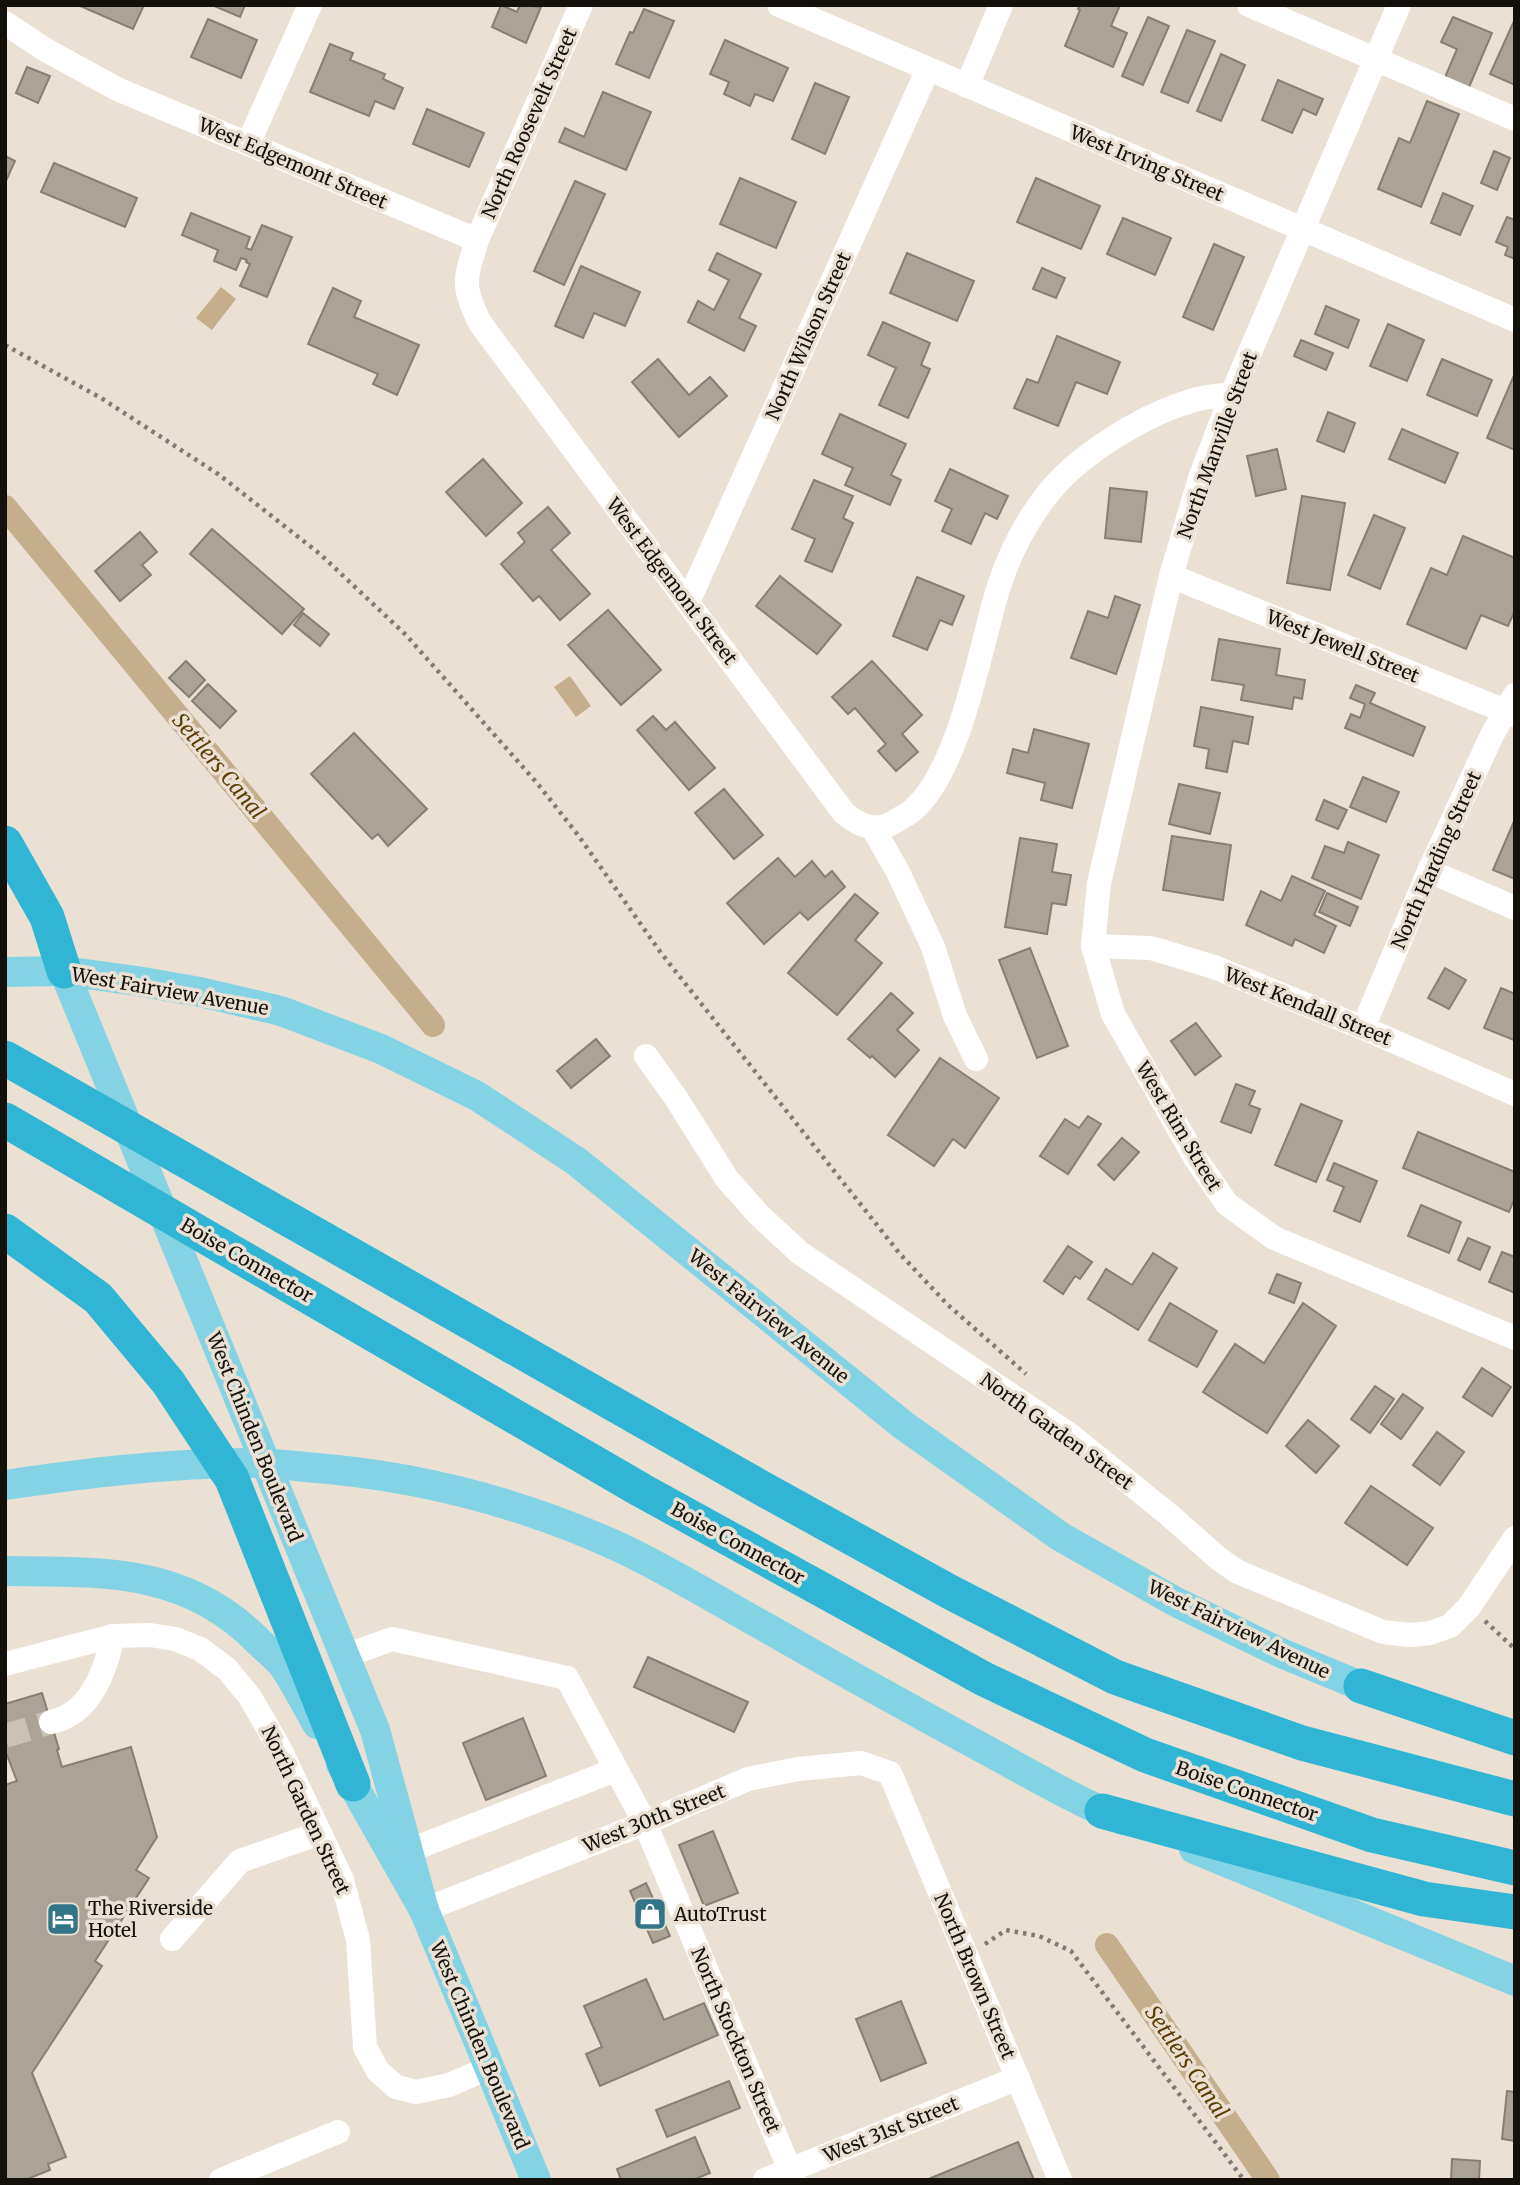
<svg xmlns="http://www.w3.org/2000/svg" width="1520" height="2185" viewBox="0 0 1520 2185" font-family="Merriweather,serif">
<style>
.water{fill:#c4ae8c}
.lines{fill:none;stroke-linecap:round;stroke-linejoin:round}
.canal{stroke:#c4ae8c;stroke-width:24}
.building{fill:#aba396;stroke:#867f73;stroke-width:2}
.minor-tunnel{stroke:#cac2b6;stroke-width:24;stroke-dasharray:24 12;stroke-linecap:butt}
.path{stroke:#817b72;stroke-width:4.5;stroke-dasharray:3.5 5;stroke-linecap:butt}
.minor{stroke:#fff;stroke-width:24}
.major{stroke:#83d3e5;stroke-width:30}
.highway{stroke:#30b6d4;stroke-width:35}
.labels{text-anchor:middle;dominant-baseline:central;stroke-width:7;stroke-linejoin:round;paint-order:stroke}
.street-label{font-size:19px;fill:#14110d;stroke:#eae1d4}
.poi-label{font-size:19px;fill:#14110d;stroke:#eae1d4;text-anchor:start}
.water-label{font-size:21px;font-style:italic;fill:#5d3e00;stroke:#eae1d4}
</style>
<rect width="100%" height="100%" fill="#eae1d4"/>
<g class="water">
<polygon points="221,287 236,299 212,330 196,318"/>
<polygon points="570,676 591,706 576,717 554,687"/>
</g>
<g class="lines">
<g class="canal">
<polyline points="5,507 433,1025"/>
<polyline points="1107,1945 1268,2180"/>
</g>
</g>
<g class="building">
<polygon points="78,5 144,5 133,29"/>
<polygon points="212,5 245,5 240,17"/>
<polygon points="501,5 517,12 520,5 541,7 526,43 492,27"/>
<polygon points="1080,5 1120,5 1111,26 1127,33 1113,67 1065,46 1080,10 1078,9"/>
<polygon points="644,9 674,21 649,78 616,64 630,32 633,33"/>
<polygon points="1148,17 1169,26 1143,85 1122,76"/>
<polygon points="1453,17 1492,33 1467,92 1443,82 1457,49 1441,42"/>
<polygon points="208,19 257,40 241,78 191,57"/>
<polygon points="1514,21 1515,21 1515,85 1490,74"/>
<polygon points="1187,30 1215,41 1188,103 1161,92"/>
<polygon points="725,40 788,68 773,101 755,94 750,106 724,94 729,82 710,74"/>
<polygon points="330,44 353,53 350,60 385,74 383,79 403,88 394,109 375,101 369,116 310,92"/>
<polygon points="1221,54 1245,65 1221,121 1197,111"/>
<polygon points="27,67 50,76 38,103 16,93"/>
<polygon points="1278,80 1323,99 1316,115 1303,109 1292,133 1262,120"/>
<polygon points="815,83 849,97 825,154 792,139"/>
<polygon points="603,92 651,112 626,170 559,142 565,128 584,137"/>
<polygon points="1427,101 1459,114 1421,207 1378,189 1399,138 1410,143"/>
<polygon points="427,109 484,133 469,167 413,144"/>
<polygon points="1494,151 1510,158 1497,190 1481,183"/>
<polygon points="5,156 15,161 5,183"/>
<polygon points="54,163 137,198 125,227 41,192"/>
<polygon points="740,178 796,202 776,248 720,224"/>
<polygon points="1036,178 1100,206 1081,249 1017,222"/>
<polygon points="575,181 605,194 564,285 534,271"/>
<polygon points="1443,193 1473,206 1460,235 1431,223"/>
<polygon points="191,213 250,237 246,248 251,250 262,225 292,237 267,297 240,286 250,264 246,262 247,260 241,258 236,270 214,261 218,250 182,235"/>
<polygon points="1507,217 1515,220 1515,259 1505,255 1508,247 1496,242"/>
<polygon points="1123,218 1171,238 1155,275 1107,254"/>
<polygon points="1214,244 1244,257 1213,330 1183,317"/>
<polygon points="717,253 761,274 739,318 756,326 744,351 688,322 698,301 714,310 729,280 709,270"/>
<polygon points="907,253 974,281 957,321 890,293"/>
<polygon points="581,266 640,292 625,326 594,313 583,338 555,326"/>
<polygon points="1042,268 1065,278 1056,298 1033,289"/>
<polygon points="333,288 361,301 354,317 419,345 397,395 373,384 378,374 308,344"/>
<polygon points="1326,306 1359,320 1348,348 1315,334"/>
<polygon points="883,322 930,343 921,365 930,369 908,418 879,405 896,368 868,355"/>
<polygon points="1388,324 1424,340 1407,381 1370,366"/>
<polygon points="1057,336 1120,362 1107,394 1076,382 1058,426 1014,408 1027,379 1038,383"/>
<polygon points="1301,340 1333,353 1326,370 1294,356"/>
<polygon points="658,359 689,395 710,377 727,396 679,437 632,382"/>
<polygon points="1442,359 1492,380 1477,416 1427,395"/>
<polygon points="1515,373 1515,450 1487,438"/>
<polygon points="1328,412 1355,423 1344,452 1317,441"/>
<polygon points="840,414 906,444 891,475 901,480 890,505 845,485 853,468 822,454"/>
<polygon points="1402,429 1458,453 1445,483 1389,459"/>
<polygon points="1277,449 1286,489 1256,496 1247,456"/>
<polygon points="483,459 522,503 486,536 446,492"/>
<polygon points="950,469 1008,496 997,519 985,513 971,544 942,531 952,509 935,501"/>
<polygon points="814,480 853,496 843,518 853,523 832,572 805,561 815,539 792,529"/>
<polygon points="1110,488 1147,492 1141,542 1105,538"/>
<polygon points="1302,496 1345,503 1330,590 1287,583"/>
<polygon points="548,507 570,533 551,550 590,594 560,620 539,596 533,601 501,564 525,542 518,533"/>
<polygon points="1374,515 1405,528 1380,589 1348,575"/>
<polygon points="212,529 304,609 282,634 190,554"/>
<polygon points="140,532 157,552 142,565 151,575 120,601 95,571"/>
<polygon points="1463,536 1515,558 1515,610 1508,626 1481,615 1466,649 1407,624 1431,568 1447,575"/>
<polygon points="780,576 841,625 817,654 756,606"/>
<polygon points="917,577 964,596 952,625 940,620 927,650 893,636"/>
<polygon points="1115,596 1140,605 1116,674 1071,658 1088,611 1108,618"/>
<polygon points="608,610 661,670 621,705 568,645"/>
<polygon points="303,613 329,634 320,646 294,625"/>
<polygon points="1219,639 1280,649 1276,675 1305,680 1302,699 1294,697 1292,709 1241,700 1244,685 1212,680"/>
<polygon points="186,661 205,680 189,697 169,678"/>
<polygon points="872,661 922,715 902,734 918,752 896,771 878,751 886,744 855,708 848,714 832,697"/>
<polygon points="208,684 236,711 220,728 192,701"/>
<polygon points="1356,685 1375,693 1370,703 1425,727 1413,756 1345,728 1351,714 1360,718 1365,704 1350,698"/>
<polygon points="1201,707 1253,717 1248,744 1233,741 1227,772 1206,768 1209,749 1194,746"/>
<polygon points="653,716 666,730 675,722 715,768 689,790 637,730"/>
<polygon points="1034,729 1089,744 1072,808 1041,800 1045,783 1007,773 1013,749 1028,753"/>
<polygon points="354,733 427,809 388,846 378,834 372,839 311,774"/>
<polygon points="1363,777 1399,792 1386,822 1350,807"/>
<polygon points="1179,784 1220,793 1210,834 1169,824"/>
<polygon points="724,789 763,835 734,859 695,813"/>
<polygon points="1324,800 1347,810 1338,829 1316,820"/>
<polygon points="1515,819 1515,879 1493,870"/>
<polygon points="1172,836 1231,845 1223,900 1163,890"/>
<polygon points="1020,838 1057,844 1052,872 1071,875 1066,905 1052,903 1047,934 1005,927"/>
<polygon points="1348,842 1379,855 1361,899 1312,878 1325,846 1344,853"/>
<polygon points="778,858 795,877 812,861 825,877 832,871 845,887 808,920 800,912 764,944 727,903"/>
<polygon points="1292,876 1325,891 1314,915 1336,926 1324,953 1295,939 1292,946 1246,925 1261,891 1281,901"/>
<polygon points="1327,893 1358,907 1350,926 1319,912"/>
<polygon points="855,894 878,913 855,940 882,963 837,1015 788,973"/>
<polygon points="1030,948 1068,1046 1037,1058 999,960"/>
<polygon points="1445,968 1466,980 1449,1009 1428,998"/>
<polygon points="1501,988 1515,994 1514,1040 1484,1028"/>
<polygon points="891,993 913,1013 897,1030 919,1050 895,1077 872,1056 870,1058 848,1039"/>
<polygon points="1196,1023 1221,1056 1195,1075 1171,1041"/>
<polygon points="596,1039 610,1056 571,1088 557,1071"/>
<polygon points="940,1058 999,1098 965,1148 953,1139 934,1166 888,1135"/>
<polygon points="1236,1084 1255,1091 1249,1105 1260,1109 1251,1133 1221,1122"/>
<polygon points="1301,1104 1342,1121 1316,1182 1275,1165"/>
<polygon points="1088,1116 1101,1124 1068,1174 1040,1156 1065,1119 1079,1128"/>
<polygon points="1418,1132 1515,1172 1515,1197 1509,1212 1403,1168"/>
<polygon points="1122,1138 1139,1152 1114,1180 1098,1165"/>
<polygon points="1334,1163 1377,1181 1360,1222 1334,1211 1344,1187 1327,1180"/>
<polygon points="1421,1205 1461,1222 1449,1253 1408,1236"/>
<polygon points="1468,1238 1490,1247 1480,1270 1458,1260"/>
<polygon points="1068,1246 1092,1262 1080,1279 1075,1276 1063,1294 1044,1281"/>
<polygon points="1502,1252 1515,1257 1515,1293 1489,1282"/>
<polygon points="1153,1253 1177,1268 1138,1330 1088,1299 1106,1269 1132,1285"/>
<polygon points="1277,1274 1301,1283 1294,1303 1269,1293"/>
<polygon points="1170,1303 1217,1331 1197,1367 1149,1340"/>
<polygon points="1303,1303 1336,1326 1267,1433 1203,1392 1235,1344 1264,1363"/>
<polygon points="1482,1368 1511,1387 1492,1416 1463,1397"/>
<polygon points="1375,1386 1394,1399 1370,1433 1351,1419"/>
<polygon points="1403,1394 1423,1408 1401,1439 1381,1424"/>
<polygon points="1308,1420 1339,1446 1316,1473 1286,1446"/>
<polygon points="1437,1432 1464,1452 1440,1485 1413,1465"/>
<polygon points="1371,1486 1433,1528 1407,1565 1345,1523"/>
<polygon points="648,1657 748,1702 734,1732 634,1687"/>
<polygon points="42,1693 59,1749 57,1750 62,1767 131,1747 157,1837 136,1870 149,1878 95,1961 102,1966 32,2073 66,2157 48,2164 50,2170 25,2180 5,2180 5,1785 17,1781 5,1750 5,1704"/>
<polygon points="523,1718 546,1776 486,1800 463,1743"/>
<polygon points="713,1831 738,1893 704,1906 679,1845"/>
<polygon points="646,1883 670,1936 653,1943 630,1891"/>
<polygon points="646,1979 664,2020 704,2003 718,2035 600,2086 586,2054 602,2047 584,2006"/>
<polygon points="901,2001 926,2063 881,2081 856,2019"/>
<polygon points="729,2081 740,2108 667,2137 656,2110"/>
<polygon points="1507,2091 1515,2092 1515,2141 1502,2139"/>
<polygon points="695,2137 710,2173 693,2180 621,2180 617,2169"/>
<polygon points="1018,2142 1034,2180 926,2180"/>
<polygon points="1452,2159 1480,2161 1479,2180 1451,2180"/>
</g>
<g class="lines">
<polyline class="minor-tunnel" points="5,1736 51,1722"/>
<g class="path">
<polyline points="5,345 101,398 218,474 320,554 406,635 537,783 578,835 661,953 900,1254 948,1305 1026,1374"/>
<polyline points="1485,1621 1515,1649"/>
<polyline points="985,1944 1006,1930 1039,1936 1071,1951 1244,2180"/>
</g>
<g class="minor">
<polyline points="779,5 1515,320"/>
<polyline points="1249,5 1515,119"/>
<polyline points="1399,5 1232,394 1200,478 1171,576 1099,883 1093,946 1113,1014 1196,1159 1227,1204 1274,1238 1515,1338"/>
<path d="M5,23L44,49L117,89L477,240C465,280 461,284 480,323L844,813C861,827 876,833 896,821C902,817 909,814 914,809C960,768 980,649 998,589C1008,557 1023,527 1043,500C1074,457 1141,416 1191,401C1204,396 1219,396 1232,394"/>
<polyline points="967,86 1001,5"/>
<polyline points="248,144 310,5"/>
<polyline points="477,240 581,5"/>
<polyline points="1171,576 1515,715"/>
<polyline points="688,602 928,69"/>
<polyline points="873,828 898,872 933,947 955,1016 976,1059"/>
<polyline points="1429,871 1515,908"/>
<polyline points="1093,946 1151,948 1214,967 1363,1028 1515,1094"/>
<polyline points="1363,1028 1429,871 1492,735 1515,695"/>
<polyline points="646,1056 676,1098 727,1179 759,1215 800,1253 1070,1435 1168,1514 1219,1559 1238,1572 1383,1632 1410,1635 1430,1633 1450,1626 1469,1607 1515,1538"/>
<polyline points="345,1656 392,1639 567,1678 645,1823 794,2180"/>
<polyline points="5,1664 113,1636 150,1635 175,1639 200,1649 227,1669 250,1697 280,1749 342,1880 358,1940 365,2047 378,2071 396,2087 416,2092 449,2085 489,2068"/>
<path d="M51,1722C91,1714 105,1671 113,1636"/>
<polyline points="408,1851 615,1770"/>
<polyline points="424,1910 645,1823 748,1779 798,1769 861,1763 890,1773 1060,2180"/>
<polyline points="172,1939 240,1861 320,1833"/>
<polyline points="221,2180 338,2132"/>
<polyline points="765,2180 1018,2078"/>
</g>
<g class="major">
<polyline points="64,971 375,1730 424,1910"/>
<polyline points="5,972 64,971 137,981 200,992 281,1011 381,1049 477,1096 576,1161 903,1425 1061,1537 1176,1602 1281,1653 1361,1686 1384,1692"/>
<path d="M5,1485C87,1473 169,1463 251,1463C269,1463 288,1465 305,1467C416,1475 518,1501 619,1547C670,1571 718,1601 767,1628C840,1670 914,1711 988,1751C1032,1775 1076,1801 1123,1820"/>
<path d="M5,1571C101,1572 186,1567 259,1642C266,1649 275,1656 282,1664C295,1682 306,1705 317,1724"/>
<polyline points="341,1764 424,1910 536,2180"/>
<polyline points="1194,1849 1515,1981"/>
</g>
<g class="highway">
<polyline points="5,843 47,917 64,971"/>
<polyline points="5,1058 765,1490 950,1592 1115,1677 1302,1743 1515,1799"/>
<polyline points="5,1120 641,1490 984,1679 1145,1755 1372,1835 1515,1868"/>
<polyline points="5,1231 98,1298 168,1382 232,1479 353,1784"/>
<polyline points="1361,1686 1515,1738"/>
<polyline points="1102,1811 1424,1899 1515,1912"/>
</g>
</g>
<defs>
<symbol id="shop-square" viewBox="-11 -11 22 22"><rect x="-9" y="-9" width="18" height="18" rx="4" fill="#327586" stroke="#eae1d4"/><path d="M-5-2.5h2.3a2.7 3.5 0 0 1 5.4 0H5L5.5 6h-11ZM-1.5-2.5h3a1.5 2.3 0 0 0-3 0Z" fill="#fff"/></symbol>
<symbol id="hotel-square" viewBox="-11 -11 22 22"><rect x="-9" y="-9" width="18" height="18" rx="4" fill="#327586" stroke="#eae1d4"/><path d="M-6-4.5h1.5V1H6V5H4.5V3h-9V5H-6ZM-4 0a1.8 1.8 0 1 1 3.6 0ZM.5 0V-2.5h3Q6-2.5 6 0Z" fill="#fff"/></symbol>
</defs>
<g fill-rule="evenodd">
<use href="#shop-square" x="631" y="1895" width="38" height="38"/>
<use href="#hotel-square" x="44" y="1900" width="38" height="38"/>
</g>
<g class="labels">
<g class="street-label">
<text transform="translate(529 123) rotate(-66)">North Roosevelt Street</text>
<text transform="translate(293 163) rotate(23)">West Edgemont Street</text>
<text transform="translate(1147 163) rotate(23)">West Irving Street</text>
<text transform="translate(808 336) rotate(-66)">North Wilson Street</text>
<text transform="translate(1217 445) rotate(-70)">North Manville Street</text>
<text transform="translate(672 581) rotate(53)">West Edgemont Street</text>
<text transform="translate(1343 646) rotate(22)">West Jewell Street</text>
<text transform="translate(1436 860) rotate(-66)">North Harding Street</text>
<text transform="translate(170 991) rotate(10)">West Fairview Avenue</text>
<text transform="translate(1308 1006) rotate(22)">West Kendall Street</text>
<text transform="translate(1179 1126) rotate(59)">West Rim Street</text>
<text transform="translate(247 1260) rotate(30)">Boise Connector</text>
<text transform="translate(769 1316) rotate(39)">West Fairview Avenue</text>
<text transform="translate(1057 1431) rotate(36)">North Garden Street</text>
<text transform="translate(255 1437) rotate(68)">West Chinden Boulevard</text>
<text transform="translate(738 1543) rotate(29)">Boise Connector</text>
<text transform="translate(1239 1629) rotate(26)">West Fairview Avenue</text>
<text transform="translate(1247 1791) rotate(19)">Boise Connector</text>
<text transform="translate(306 1810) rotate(65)">North Garden Street</text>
<text transform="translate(654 1818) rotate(-22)">West 30th Street</text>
<text transform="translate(975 1976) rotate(67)">North Brown Street</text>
<text transform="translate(736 2040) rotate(67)">North Stockton Street</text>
<text transform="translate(480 2045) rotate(67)">West Chinden Boulevard</text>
<text transform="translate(891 2129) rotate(-22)">West 31st Street</text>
</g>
<g class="poi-label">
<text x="88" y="1908">The Riverside<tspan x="88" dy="22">Hotel</tspan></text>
<text x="674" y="1914">AutoTrust</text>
</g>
<g class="water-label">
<text transform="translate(219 766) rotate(50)">Settlers Canal</text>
<text transform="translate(1187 2062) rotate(56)">Settlers Canal</text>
</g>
</g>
<rect width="1520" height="2185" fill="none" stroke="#14110d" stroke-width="14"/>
</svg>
